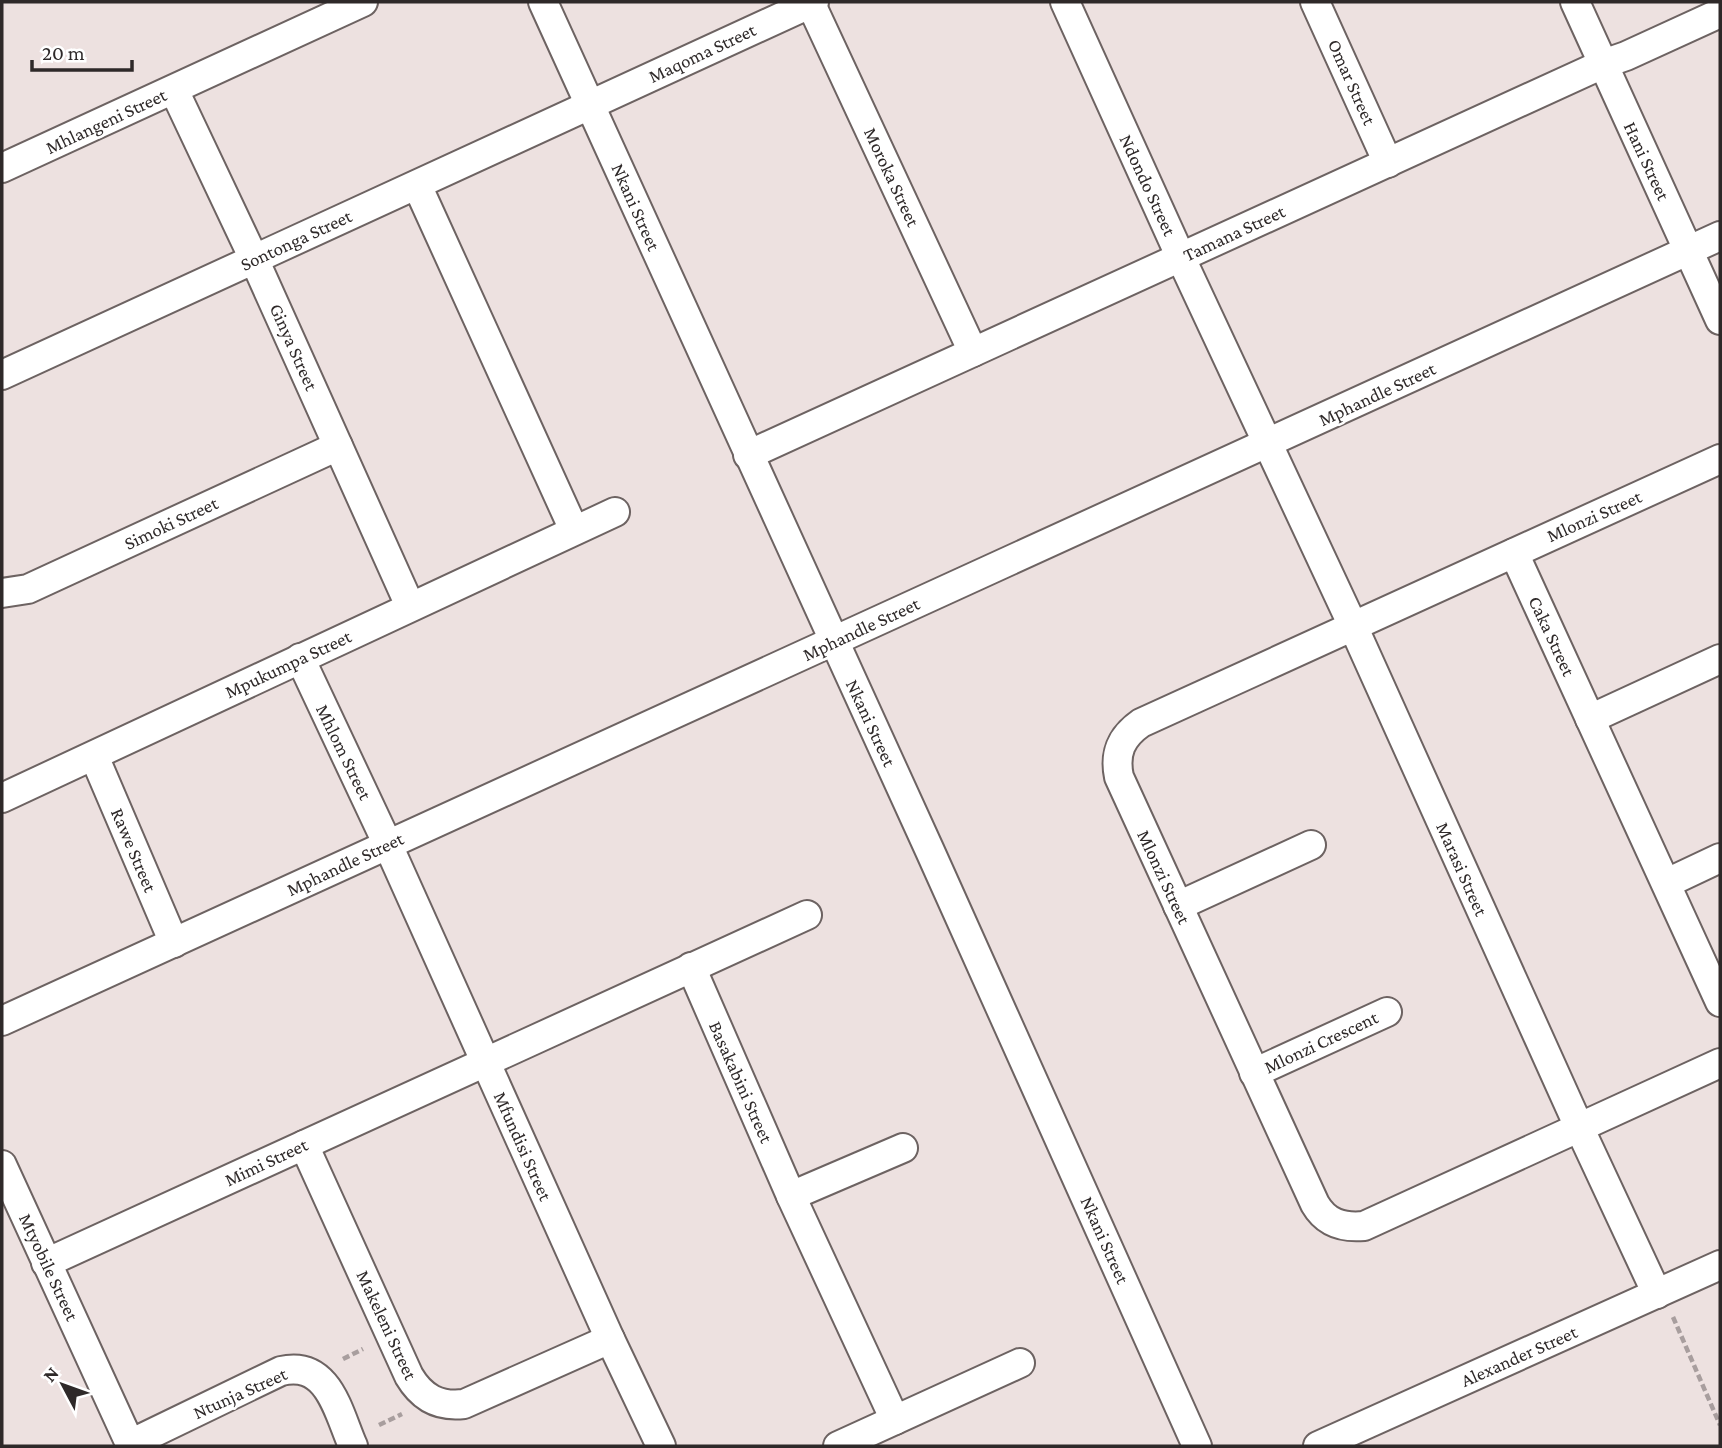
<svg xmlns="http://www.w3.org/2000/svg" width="1722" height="1448" viewBox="0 0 1722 1448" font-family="'Crimson Pro',serif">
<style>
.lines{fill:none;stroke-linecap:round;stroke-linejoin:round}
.minor-casing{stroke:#6d6362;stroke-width:32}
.path{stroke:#a89e9e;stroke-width:4.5;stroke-dasharray:7 3.5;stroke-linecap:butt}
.minor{stroke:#fff;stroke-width:28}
.labels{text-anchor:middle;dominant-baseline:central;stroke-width:5;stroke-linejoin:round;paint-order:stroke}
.street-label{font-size:19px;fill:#2e2929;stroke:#fff}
</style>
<rect width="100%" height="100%" fill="#ede1e0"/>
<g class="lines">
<defs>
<g id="minor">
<polyline points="543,2 930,851 1197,1446"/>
<polyline points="810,2 973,352"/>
<polyline points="1065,2 1187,271 1353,626 1579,1127 1657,1294"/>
<polyline points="1315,2 1388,163"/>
<polyline points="1575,2 1720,320"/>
<polyline points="174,90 254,259 410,606"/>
<polyline points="2,168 363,2"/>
<polyline points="417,185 574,530"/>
<polyline points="2,375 814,2"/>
<polyline points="748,455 1603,64 1626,56 1720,13"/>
<path d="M1720,459L1141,723C1121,737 1114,753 1119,777L1315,1204C1326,1223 1342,1228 1364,1226L1720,1063"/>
<polyline points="1514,553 1720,1002"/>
<polyline points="2,593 28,589 338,446"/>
<polyline points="300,658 388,845 610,1339 661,1446"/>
<polyline points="1590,719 1720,659"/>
<polyline points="94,756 174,943"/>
<polyline points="2,798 615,512"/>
<polyline points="1667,883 1720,858"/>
<polyline points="1178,906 1311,845"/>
<polyline points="691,967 791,1196 895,1420"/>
<polyline points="2,1021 1720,236"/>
<polyline points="1254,1073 1387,1012"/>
<path d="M304,1145L409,1376C422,1398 439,1407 464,1404L610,1339"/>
<polyline points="2,1165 131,1446"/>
<polyline points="791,1196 903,1148"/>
<polyline points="46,1263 807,915"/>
<path d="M130,1444L281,1371C329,1360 338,1412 353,1446"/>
<polyline points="838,1446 1020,1363"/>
<polyline points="1318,1446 1720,1265"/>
</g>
</defs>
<use href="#minor" class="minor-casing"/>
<g class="path">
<polyline points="1673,1317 1720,1425"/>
<polyline points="343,1359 363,1349"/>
<polyline points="379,1425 402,1414"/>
</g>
<use href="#minor" class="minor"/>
</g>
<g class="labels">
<g class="street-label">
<text transform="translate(702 53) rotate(-25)">Maqoma Street</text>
<text transform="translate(1352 82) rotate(66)">Omar Street</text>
<text transform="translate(106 121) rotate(-25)">Mhlangeni Street</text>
<text transform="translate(1647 161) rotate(65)">Hani Street</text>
<text transform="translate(892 177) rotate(65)">Moroka Street</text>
<text transform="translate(1148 185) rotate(65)">Ndondo Street</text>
<text transform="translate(636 207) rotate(66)">Nkani Street</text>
<text transform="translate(1234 233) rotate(-25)">Tamana Street</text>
<text transform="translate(296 240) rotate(-25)">Sontonga Street</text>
<text transform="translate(294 347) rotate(66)">Ginya Street</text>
<text transform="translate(1377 394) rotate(-25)">Mphandle Street</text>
<text transform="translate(1594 516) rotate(-24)">Mlonzi Street</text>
<text transform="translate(171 523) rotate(-25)">Simoki Street</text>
<text transform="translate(861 629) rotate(-25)">Mphandle Street</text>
<text transform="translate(1552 636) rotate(65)">Caka Street</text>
<text transform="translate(288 664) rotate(-25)">Mpukumpa Street</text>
<text transform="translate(871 723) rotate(65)">Nkani Street</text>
<text transform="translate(344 752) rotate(64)">Mhlom Street</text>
<text transform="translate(134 850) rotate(67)">Rawe Street</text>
<text transform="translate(345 864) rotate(-25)">Mphandle Street</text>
<text transform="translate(1462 869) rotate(66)">Marasi Street</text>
<text transform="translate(1164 877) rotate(65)">Mlonzi Street</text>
<text transform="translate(1321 1042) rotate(-25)">Mlonzi Crescent</text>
<text transform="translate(741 1082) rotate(66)">Basakabini Street</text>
<text transform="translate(523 1146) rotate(66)">Mfundisi Street</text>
<text transform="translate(266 1162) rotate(-25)">Mimi Street</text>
<text transform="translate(1105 1240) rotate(66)">Nkani Street</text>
<text transform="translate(49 1267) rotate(65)">Mtyobile Street</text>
<text transform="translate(387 1325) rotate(65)">Makeleni Street</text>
<text transform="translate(1519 1356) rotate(-24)">Alexander Street</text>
<text transform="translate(240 1393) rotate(-24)">Ntunja Street</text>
</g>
</g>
<rect width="1722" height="1448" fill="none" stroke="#2e2929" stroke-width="7"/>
<g transform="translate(63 1385) rotate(311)" stroke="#ffffff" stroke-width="5" paint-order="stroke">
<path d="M0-5L12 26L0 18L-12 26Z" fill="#2e2929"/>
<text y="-10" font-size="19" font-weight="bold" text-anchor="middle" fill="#2e2929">N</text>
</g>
<path d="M32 60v10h100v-10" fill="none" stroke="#2e2929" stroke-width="3.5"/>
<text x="42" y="60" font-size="21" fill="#2e2929" stroke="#ffffff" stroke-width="5" paint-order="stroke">20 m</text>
</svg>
